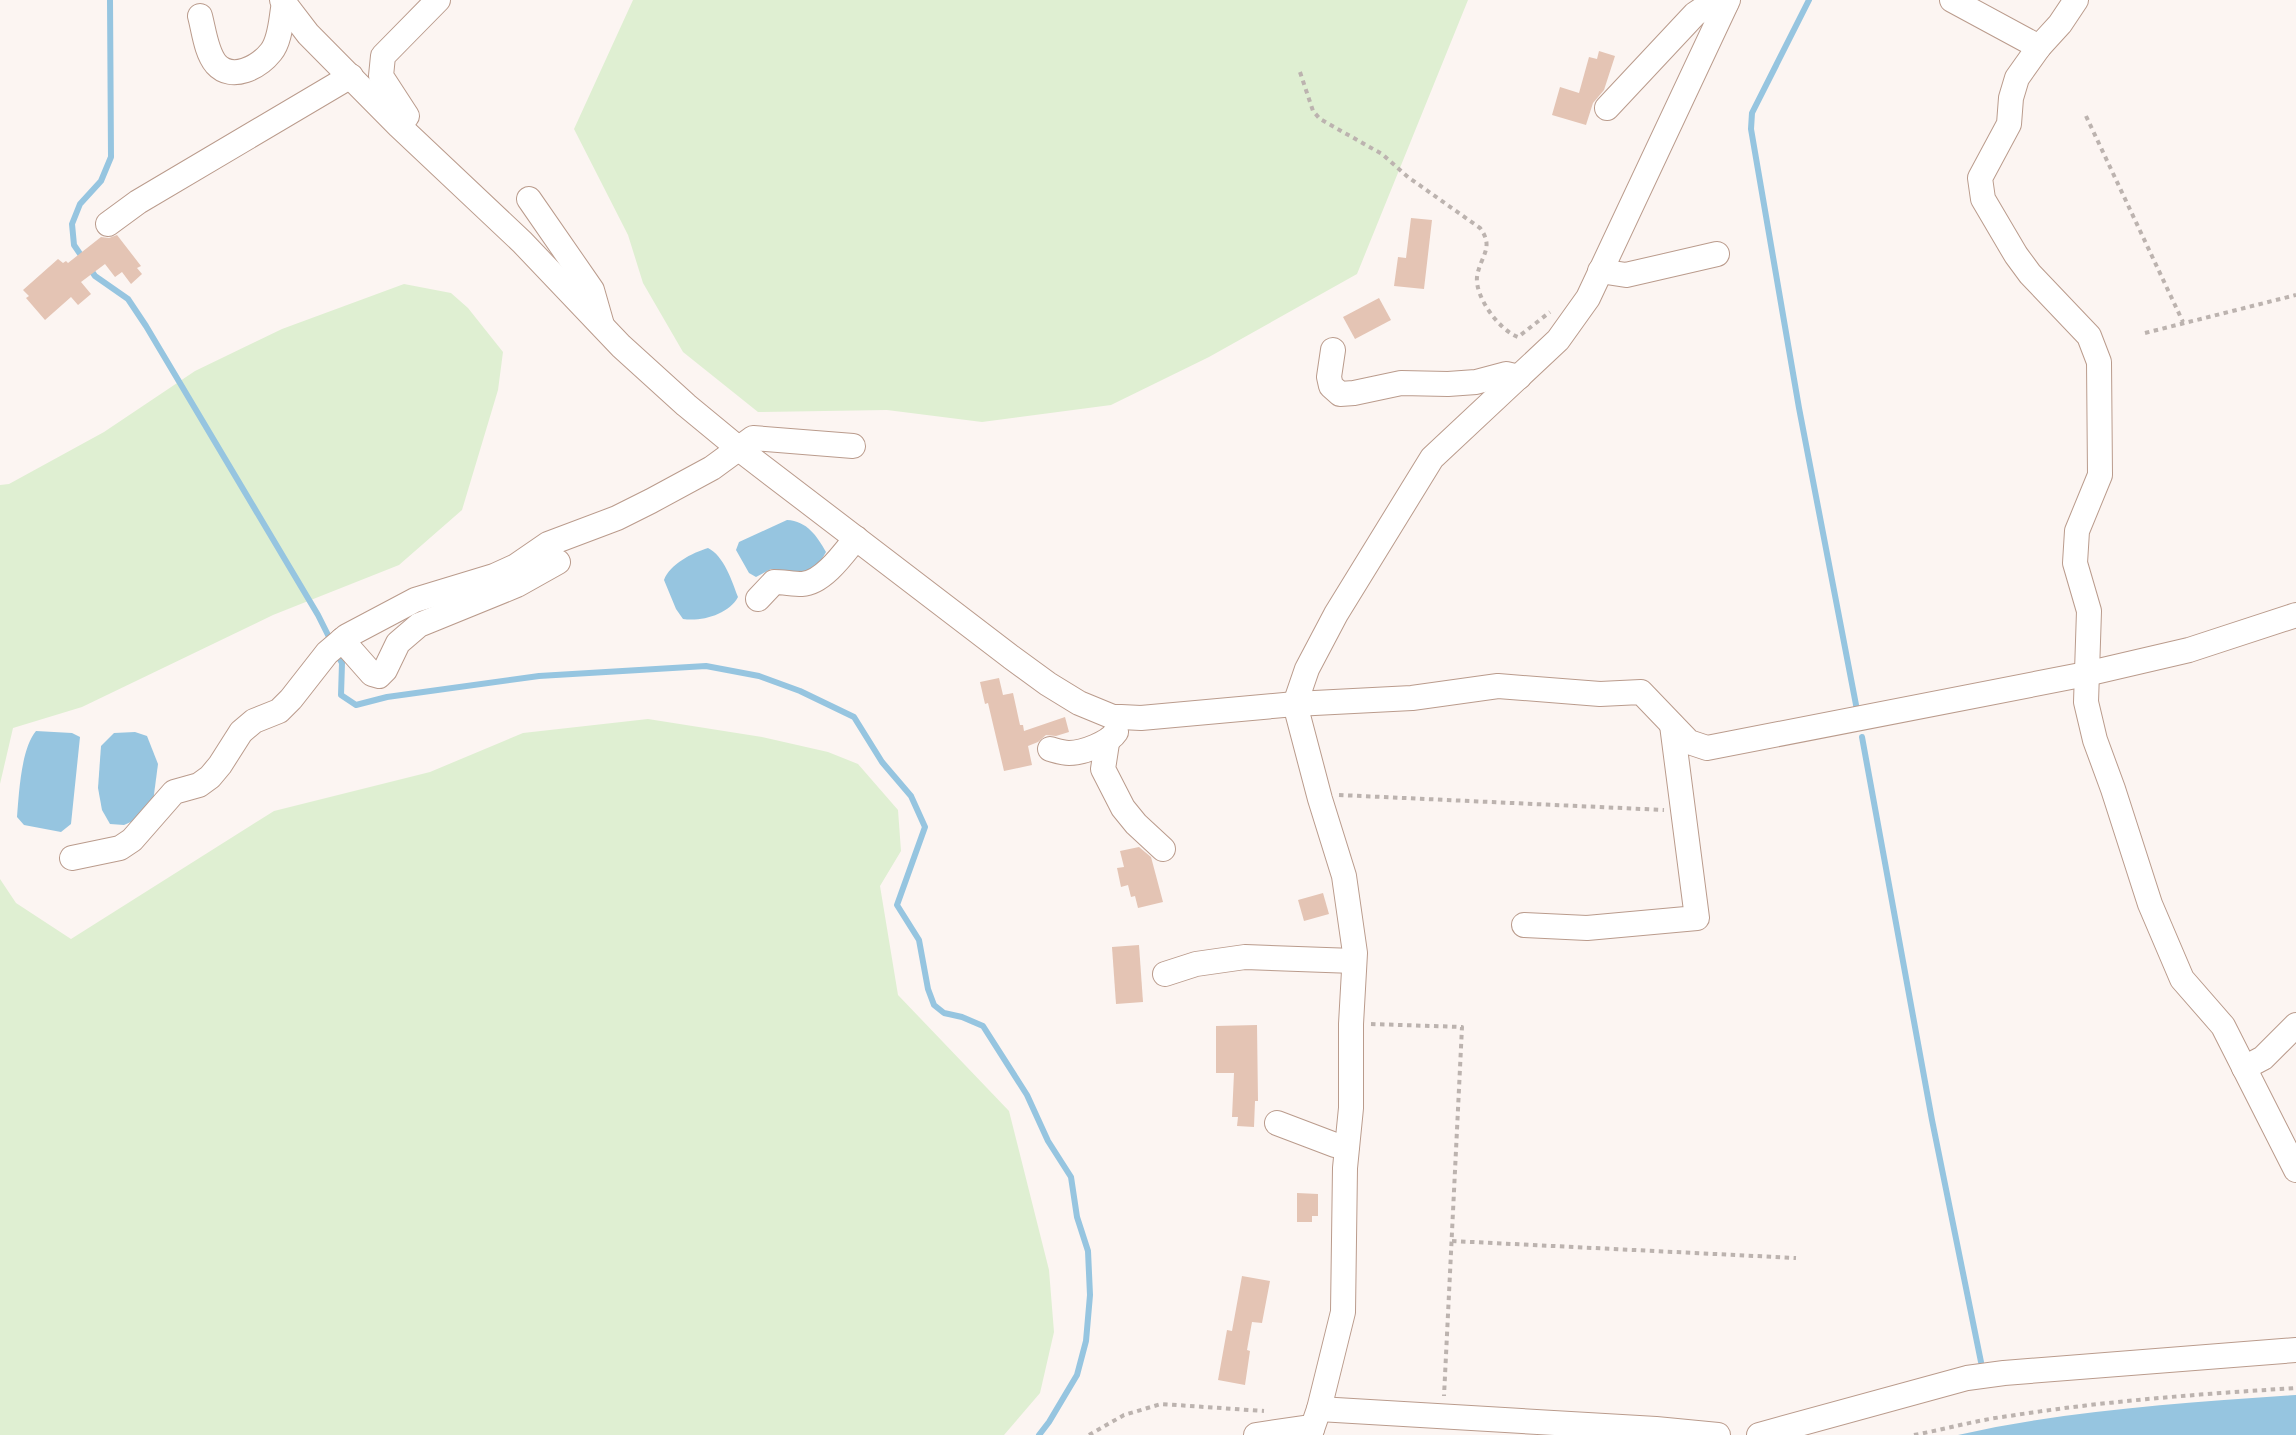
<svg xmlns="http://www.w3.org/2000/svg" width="2296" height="1435" viewBox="0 0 2296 1435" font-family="'Fira Sans Condensed',sans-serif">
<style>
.green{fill:#dfefd2}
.water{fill:#96c5e0}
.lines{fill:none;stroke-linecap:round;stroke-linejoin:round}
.stream{stroke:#96c5e0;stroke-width:6}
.building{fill:#e4c4b4}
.minor-casing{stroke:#ba9b8c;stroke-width:26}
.path{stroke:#bcb3af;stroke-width:4;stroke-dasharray:4.5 4.5;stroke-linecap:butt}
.minor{stroke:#fff;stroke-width:24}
</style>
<rect width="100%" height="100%" fill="#fcf5f2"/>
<g class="green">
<polygon points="633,0 1468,0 1357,274 1209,357 1111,405 982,422 887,410 758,412 683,352 643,283 628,235 574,129"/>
<polygon points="404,284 451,293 468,308 503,352 498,390 462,510 399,565 273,615 82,707 13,728 0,784 0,485 9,484 104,432 195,371 282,329"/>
<polygon points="648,719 762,737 828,752 858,764 898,810 901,851 880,886 898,995 1009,1111 1049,1270 1054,1332 1040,1393 1004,1435 0,1435 0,879 16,903 71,939 274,811 430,772 523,733"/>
</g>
<g class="water">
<path d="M787,520C807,521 817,536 826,552L819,564L811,569L797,573L771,569L756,577L749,573L736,550L739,542Z"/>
<path d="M708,548C724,556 732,581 738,597C729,614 702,622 683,619L676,609L664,580C670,564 692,553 708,548Z"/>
<path d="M36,731L72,733L80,737L71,824L61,832L24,825L17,817C19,793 21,749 36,731Z"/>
<polygon points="135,732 147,736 158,764 153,802 142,817 124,825 110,824 102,810 98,788 101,746 114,733"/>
<path d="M2296,1395V1435H1958C2069,1410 2183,1403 2296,1395Z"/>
</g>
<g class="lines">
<g class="stream">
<polyline points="110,0 111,157 101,181 80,204 72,224 74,245 95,276 128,299 146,326 318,615 332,643"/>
<polyline points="1809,0 1752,113 1751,129 1799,408 1857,710"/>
<polyline points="336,652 342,663 341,695 356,705 387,697 539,676 706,666 759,676 800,691 854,717 882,762 911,796 925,827 897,905 919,940 928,989 934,1005 944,1013 962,1017 983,1026 1027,1095 1048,1141 1071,1177 1077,1217 1088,1251 1090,1295 1086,1341 1077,1375 1049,1422 1039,1435"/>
<polyline points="1862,737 1932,1120 1981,1362"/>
</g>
</g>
<g class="building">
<polygon points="1599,51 1615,56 1604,90 1593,103 1586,125 1552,115 1560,87 1579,93 1589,57 1597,59"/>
<polygon points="1411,218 1432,220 1424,289 1394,286 1398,257 1406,258"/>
<polygon points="117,235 141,266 137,268 142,274 131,284 122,272 115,277 105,264 81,282 91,294 78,305 71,297 45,320 26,298 29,296 23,290 58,259 63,263 66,261 68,263 101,237 109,238"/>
<polygon points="1379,298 1391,320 1355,339 1343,317"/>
<polygon points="999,678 1003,695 1013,693 1020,725 1023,725 1024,731 1065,717 1069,732 1056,736 1046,735 1038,742 1028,746 1032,765 1004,771 988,703 985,704 980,682"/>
<polygon points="1139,847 1151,857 1163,902 1138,908 1135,896 1131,897 1128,885 1121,887 1117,868 1124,867 1120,851"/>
<polygon points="1323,893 1329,914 1304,921 1298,900"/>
<polygon points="1139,945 1143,1002 1116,1004 1112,947"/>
<polygon points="1257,1025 1258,1101 1255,1101 1254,1127 1237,1126 1238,1117 1232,1117 1234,1073 1216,1073 1216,1026"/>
<polygon points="1297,1193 1318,1194 1318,1216 1312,1216 1312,1222 1297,1222"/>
<polygon points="1242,1276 1270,1281 1262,1323 1252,1322 1247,1350 1250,1351 1245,1385 1218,1380 1227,1330 1232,1331"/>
</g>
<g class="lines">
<defs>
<g id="minor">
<polyline points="282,0 308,34 399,126 522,242 621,346 686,405 743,452 1011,657 1048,684 1079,703 1113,717 1121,717 1141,718 1295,704 1412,698 1498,686 1600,694 1641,692 1689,742 1707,748 2086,674 2189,650 2296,615"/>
<polyline points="1952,0 2039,47"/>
<polyline points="2076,0 2060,24 2039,47 2017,78 2011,98 2009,124 1980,178 1983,199 2016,255 2030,274 2089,336 2099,362 2100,475 2077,531 2075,563 2089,611 2086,702 2095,740 2113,789 2150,904 2182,979 2223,1026 2296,1170"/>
<path d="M200,16C204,31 206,52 216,64C232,82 259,67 271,52C281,40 281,17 284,3"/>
<polyline points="1607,108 1695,14 1707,6 1726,4"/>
<polyline points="403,121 407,116 381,76 383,56 438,0"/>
<polyline points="529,199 592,290 602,325"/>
<polyline points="108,224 138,202 351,76"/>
<polyline points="1600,271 1626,275 1717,254"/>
<polyline points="1333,350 1329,377 1331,386 1340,394 1354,393 1401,383 1448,384 1476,382 1506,374 1519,377"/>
<path d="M758,599L774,582C783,582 793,584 802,584C823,583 844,553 856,538"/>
<polyline points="342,640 372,674 379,676 385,670 398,643 419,625 517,585 558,562"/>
<polyline points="1107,743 1103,769 1123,808 1136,824 1163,849"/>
<path d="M1050,749C1057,751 1063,753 1069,753C1083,753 1109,743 1116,732"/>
<polyline points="72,858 120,848 132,840 174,792 199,785 210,777 220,765 241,732 254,721 279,711 291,699 327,653 347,636 415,600 494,576 516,566 548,544 617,518 651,501 712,468 753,438 853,446"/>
<polyline points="1524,925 1587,928 1697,918 1672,725"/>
<polyline points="1165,974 1196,964 1245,957 1354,961"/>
<polyline points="2244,1068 2263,1058 2296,1025"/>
<polyline points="1277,1123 1335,1145 1347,1146"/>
<polyline points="1319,1409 1656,1429 1718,1435"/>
<polyline points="1256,1435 1303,1428 1312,1429"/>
<polyline points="1310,1435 1319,1409 1343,1312 1345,1168 1351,1108 1351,1024 1355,953 1344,876 1320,799 1295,704 1307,669 1336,614 1432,458 1558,340 1588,298 1728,0"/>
<polyline points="1759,1435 1967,1378 2004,1373 2296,1350"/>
</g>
</defs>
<use href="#minor" class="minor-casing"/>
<g class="path">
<path d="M1300,72L1313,111L1320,119L1382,154L1408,177L1480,228C1495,248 1480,256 1477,277C1475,297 1499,330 1518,337L1550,312"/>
<polyline points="2086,116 2183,322"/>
<polyline points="2145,333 2296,295"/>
<polyline points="1339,795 1664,810"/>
<polyline points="1371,1024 1462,1027 1444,1396"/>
<polyline points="1452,1241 1796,1258"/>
<polyline points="1089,1435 1124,1415 1161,1404 1264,1411"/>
<path d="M1914,1435C1946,1429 1977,1420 2009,1416C2104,1401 2200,1394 2296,1388"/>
</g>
<use href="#minor" class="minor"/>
</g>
</svg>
